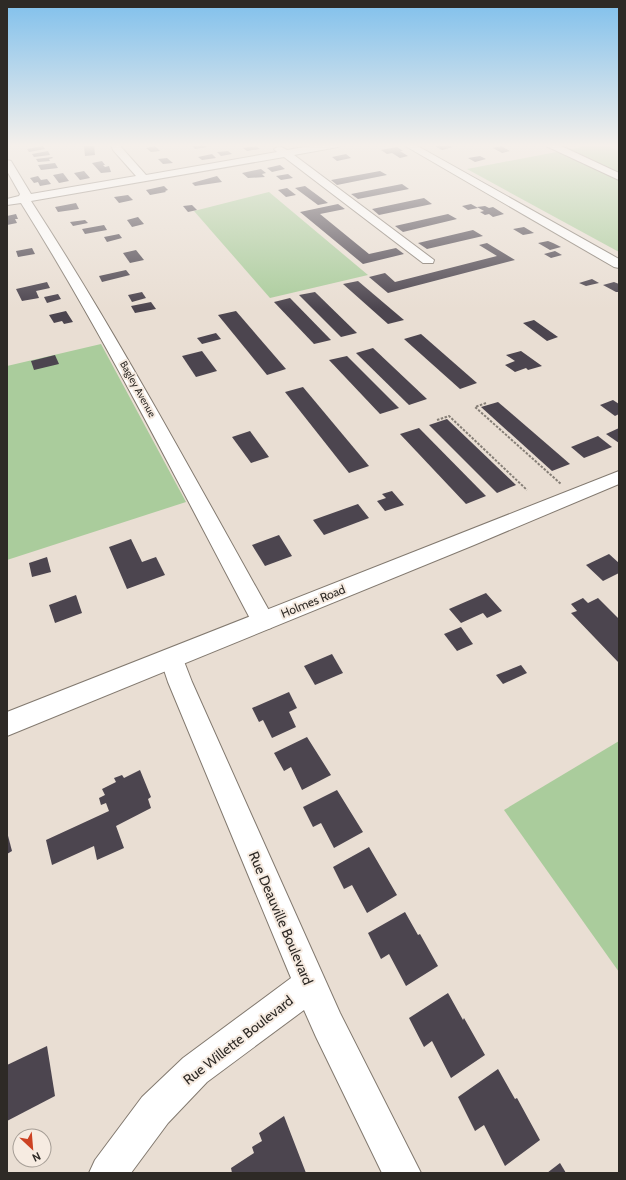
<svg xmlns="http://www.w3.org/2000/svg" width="626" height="1180" viewBox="0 0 626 1180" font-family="Cabin,sans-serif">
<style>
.green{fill:#aacc9c}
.building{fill:#4c454f}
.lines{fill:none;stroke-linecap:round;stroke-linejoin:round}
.minor-casing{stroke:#82796f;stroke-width:2}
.major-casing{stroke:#82796f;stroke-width:2}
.path{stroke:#857e76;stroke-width:2;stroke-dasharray:2.5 1.5;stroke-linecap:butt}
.minor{fill:#fff;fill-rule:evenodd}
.major{fill:#fff;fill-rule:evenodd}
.labels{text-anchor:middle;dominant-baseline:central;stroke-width:4;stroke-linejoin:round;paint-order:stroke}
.far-street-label{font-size:10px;fill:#2e2a26;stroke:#f6ebe1}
.street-label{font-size:12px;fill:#2e2a26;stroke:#f6ebe1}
.near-street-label{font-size:14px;fill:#2e2a26;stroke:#f6ebe1}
</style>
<rect width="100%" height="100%" fill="#e9ded3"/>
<g class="green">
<polygon points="598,144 602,144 619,151 619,252 467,169"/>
<polygon points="269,192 368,275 270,298 194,211"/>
<polygon points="101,344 186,502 7,560 7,366"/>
<polygon points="619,741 619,972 504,810"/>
</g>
<g class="building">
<polygon points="203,144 207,147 195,149 192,146"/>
<polygon points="431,144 446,144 453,147 442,150"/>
<polygon points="94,145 95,155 85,156 84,146"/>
<polygon points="43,146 45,149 29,152 27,149"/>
<polygon points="155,146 160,151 151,152 146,148"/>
<polygon points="256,146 260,149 247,151 243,148"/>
<polygon points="501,146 510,151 502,153 493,148"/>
<polygon points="397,147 403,151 400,151 408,156 400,158 392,153 387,154 381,150"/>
<polygon points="48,151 50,155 34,157 32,154"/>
<polygon points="228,151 232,154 221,156 217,152"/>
<polygon points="212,154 216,158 202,160 198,157"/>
<polygon points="346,154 351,158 337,161 332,157"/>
<polygon points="480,156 486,159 475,162 468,158"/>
<polygon points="52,157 53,158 49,159 50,161 38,162 36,159"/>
<polygon points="167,158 173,163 163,164 158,159"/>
<polygon points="102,161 105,165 103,165 105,167 109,166 111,172 101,173 92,163"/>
<polygon points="55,163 58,168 41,170 38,165"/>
<polygon points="280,165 285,169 272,172 267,168"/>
<polygon points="261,169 266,173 262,174 265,177 248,178 242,173"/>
<polygon points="84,171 90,178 80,180 74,173"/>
<polygon points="380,171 387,175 337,185 331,180"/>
<polygon points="63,173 69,181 59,183 53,175"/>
<polygon points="288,174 293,178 281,180 276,176"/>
<polygon points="38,176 41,180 47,179 51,184 40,186 38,182 34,183 30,178"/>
<polygon points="217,176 222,182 195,186 192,183"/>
<polygon points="402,184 409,189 358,199 351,194"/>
<polygon points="164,186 168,190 165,191 166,192 150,195 146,190"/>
<polygon points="305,186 328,203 318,205 295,188"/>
<polygon points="287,188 296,195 286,197 278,190"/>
<polygon points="128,195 133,200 119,203 114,197"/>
<polygon points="424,198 432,204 379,215 372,209"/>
<polygon points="76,203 79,209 58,212 55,207"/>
<polygon points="338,204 345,209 320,214 369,254 396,248 404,254 363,264 300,212"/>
<polygon points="471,204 478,208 468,210 462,206"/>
<polygon points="192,205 197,210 188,212 183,206"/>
<polygon points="485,206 489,208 493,207 504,214 493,217 489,214 485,215 480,212 484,211 477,207"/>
<polygon points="16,214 18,219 15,219 17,223 7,225 7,216"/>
<polygon points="448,214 457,219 403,232 395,226"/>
<polygon points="138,217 144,224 132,227 127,220"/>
<polygon points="85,220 88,223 73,226 70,222"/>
<polygon points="104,225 107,230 85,234 82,229"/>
<polygon points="524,227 534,233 523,235 513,229"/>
<polygon points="473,230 483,236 427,249 418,243"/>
<polygon points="119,234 122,238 107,242 104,237"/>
<polygon points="548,241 553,243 561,247 550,250 538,243"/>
<polygon points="487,243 515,260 388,293 369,277 385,273 395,282 497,256 479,245"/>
<polygon points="32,248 35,254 18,257 16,251"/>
<polygon points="136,250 144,260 130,263 123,253"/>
<polygon points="555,251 562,255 551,258 544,254"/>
<polygon points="126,270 130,275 102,282 99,276"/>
<polygon points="592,279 599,283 586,286 579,283"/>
<polygon points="358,281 404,320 388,324 343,284"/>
<polygon points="47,282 50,288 36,291 39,298 22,301 16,289"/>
<polygon points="614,282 619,284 619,292 616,292 603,285"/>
<polygon points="142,292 146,298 132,302 128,295"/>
<polygon points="315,292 357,333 341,337 299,295"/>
<polygon points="58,294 61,299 47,303 44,297"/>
<polygon points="290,298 331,340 314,344 274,302"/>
<polygon points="151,302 156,309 135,313 131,306"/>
<polygon points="66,311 73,322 64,324 62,321 54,323 49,315"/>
<polygon points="236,311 286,369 267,375 218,315"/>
<polygon points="534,320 558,337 547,341 523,323"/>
<polygon points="216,333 221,339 202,344 197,338"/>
<polygon points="421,334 477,383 460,389 404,339"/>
<polygon points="373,348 427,399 409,405 356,353"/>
<polygon points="202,351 217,371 196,377 182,356"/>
<polygon points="521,351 542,366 528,370 526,368 515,372 505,365 515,361 506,355"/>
<polygon points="55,355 59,364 34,370 31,361"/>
<polygon points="347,356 399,408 380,414 329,360"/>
<polygon points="303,387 369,466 349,473 285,392"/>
<polygon points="613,400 619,404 619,414 615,416 600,405"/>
<polygon points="498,402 570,464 552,471 481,407"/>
<polygon points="447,419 516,485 497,493 429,425"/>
<polygon points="419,428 486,496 466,504 400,434"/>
<polygon points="619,428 619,443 606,434"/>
<polygon points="250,431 269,457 251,463 232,437"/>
<polygon points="598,436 612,447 584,458 571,447"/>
<polygon points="392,491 404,505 385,511 377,501 386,498 382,494"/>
<polygon points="358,504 369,518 324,535 313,520"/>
<polygon points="279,535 292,556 265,566 252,545"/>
<polygon points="131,539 142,562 156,557 165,575 127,589 109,547"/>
<polygon points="609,554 619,563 619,573 603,581 586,565"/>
<polygon points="47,557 51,572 32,577 29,563"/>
<polygon points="486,593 502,611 487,618 483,613 461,623 449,609"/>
<polygon points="76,595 82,613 55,623 49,605"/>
<polygon points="583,598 588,603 598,598 619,619 619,663 571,613 577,611 571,604"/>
<polygon points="461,627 473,644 457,651 444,634"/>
<polygon points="332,654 343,673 315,685 304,666"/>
<polygon points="521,665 527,673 503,684 496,675"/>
<polygon points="289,692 297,708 289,712 296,727 272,738 263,720 259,722 252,708"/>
<polygon points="307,737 331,775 302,790 291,767 284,771 274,753"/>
<polygon points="140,770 151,797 148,799 151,808 116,826 124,848 97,860 94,846 52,865 46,840 109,811 106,803 101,805 99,798 105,795 102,789 116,782 114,778 122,775 124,778"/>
<polygon points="337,790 363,832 334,848 321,823 313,827 303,807"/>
<polygon points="7,832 12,851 7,854"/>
<polygon points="369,847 397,895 367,913 352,885 344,889 333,867"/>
<polygon points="405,912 418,935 420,934 438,966 406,986 389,954 381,959 368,933"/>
<polygon points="448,993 463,1020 464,1018 485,1055 451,1078 432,1041 424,1047 409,1018"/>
<polygon points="47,1046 55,1096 7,1121 7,1065"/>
<polygon points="498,1069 515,1099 517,1098 540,1140 505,1166 484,1125 475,1131 458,1097"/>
<polygon points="284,1116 306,1173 232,1173 231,1168 254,1153 252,1147 262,1141 259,1133"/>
<polygon points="560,1163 566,1173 547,1173"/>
</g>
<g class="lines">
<defs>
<g id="minor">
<path d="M111,144H121V147L146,175L277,152L274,149L279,146L287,150L322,144H343L338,147L294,155L434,260L433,263H423L284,157L31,201C118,335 193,475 271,614L274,621L271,628L263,630L255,628C179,485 107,340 21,203L7,205V199L19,196L20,194L7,171V160L11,161L31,194L136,176L113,150Z"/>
<polygon points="402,144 414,144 619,259 619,268 614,267"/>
<polygon points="544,144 557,144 619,173 619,180 546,146"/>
<polygon points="172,648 180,651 192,682 340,1013 421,1173 382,1173 316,1037 304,1010 207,1082 168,1123 131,1173 89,1173 95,1160 142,1097 183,1058 291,978 168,682 160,658 164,651"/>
</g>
<polygon id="major" points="619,471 619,484 474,545 7,736 7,712"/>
</defs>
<use href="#minor" class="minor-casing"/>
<use href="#major" class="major-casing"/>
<g class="path">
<polyline points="486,403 475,407 561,484"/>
<polyline points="437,420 449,416 527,490"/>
</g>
<use href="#minor" class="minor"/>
<use href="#major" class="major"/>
</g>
<linearGradient id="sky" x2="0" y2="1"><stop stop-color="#80c0ec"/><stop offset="0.47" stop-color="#f5f0eb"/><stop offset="1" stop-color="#f5f0eb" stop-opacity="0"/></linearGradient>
<rect width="626" height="309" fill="url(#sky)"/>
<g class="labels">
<g class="far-street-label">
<text transform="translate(138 389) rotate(61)">Bagley Avenue</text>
</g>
<g class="street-label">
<text transform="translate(313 601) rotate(-22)">Holmes Road</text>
</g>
<g class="near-street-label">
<text transform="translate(281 918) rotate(67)">Rue Deauville Boulevard</text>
<text transform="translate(238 1040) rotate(-38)">Rue Willette Boulevard</text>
</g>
</g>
<rect width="626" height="1180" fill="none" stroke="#2e2a26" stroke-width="16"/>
<g transform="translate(32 1148) rotate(154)"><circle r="19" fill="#f6ebe1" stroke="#a69e96"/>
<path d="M0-3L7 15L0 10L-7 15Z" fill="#cc4223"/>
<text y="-6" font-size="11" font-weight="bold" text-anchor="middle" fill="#2e2a26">N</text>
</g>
</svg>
